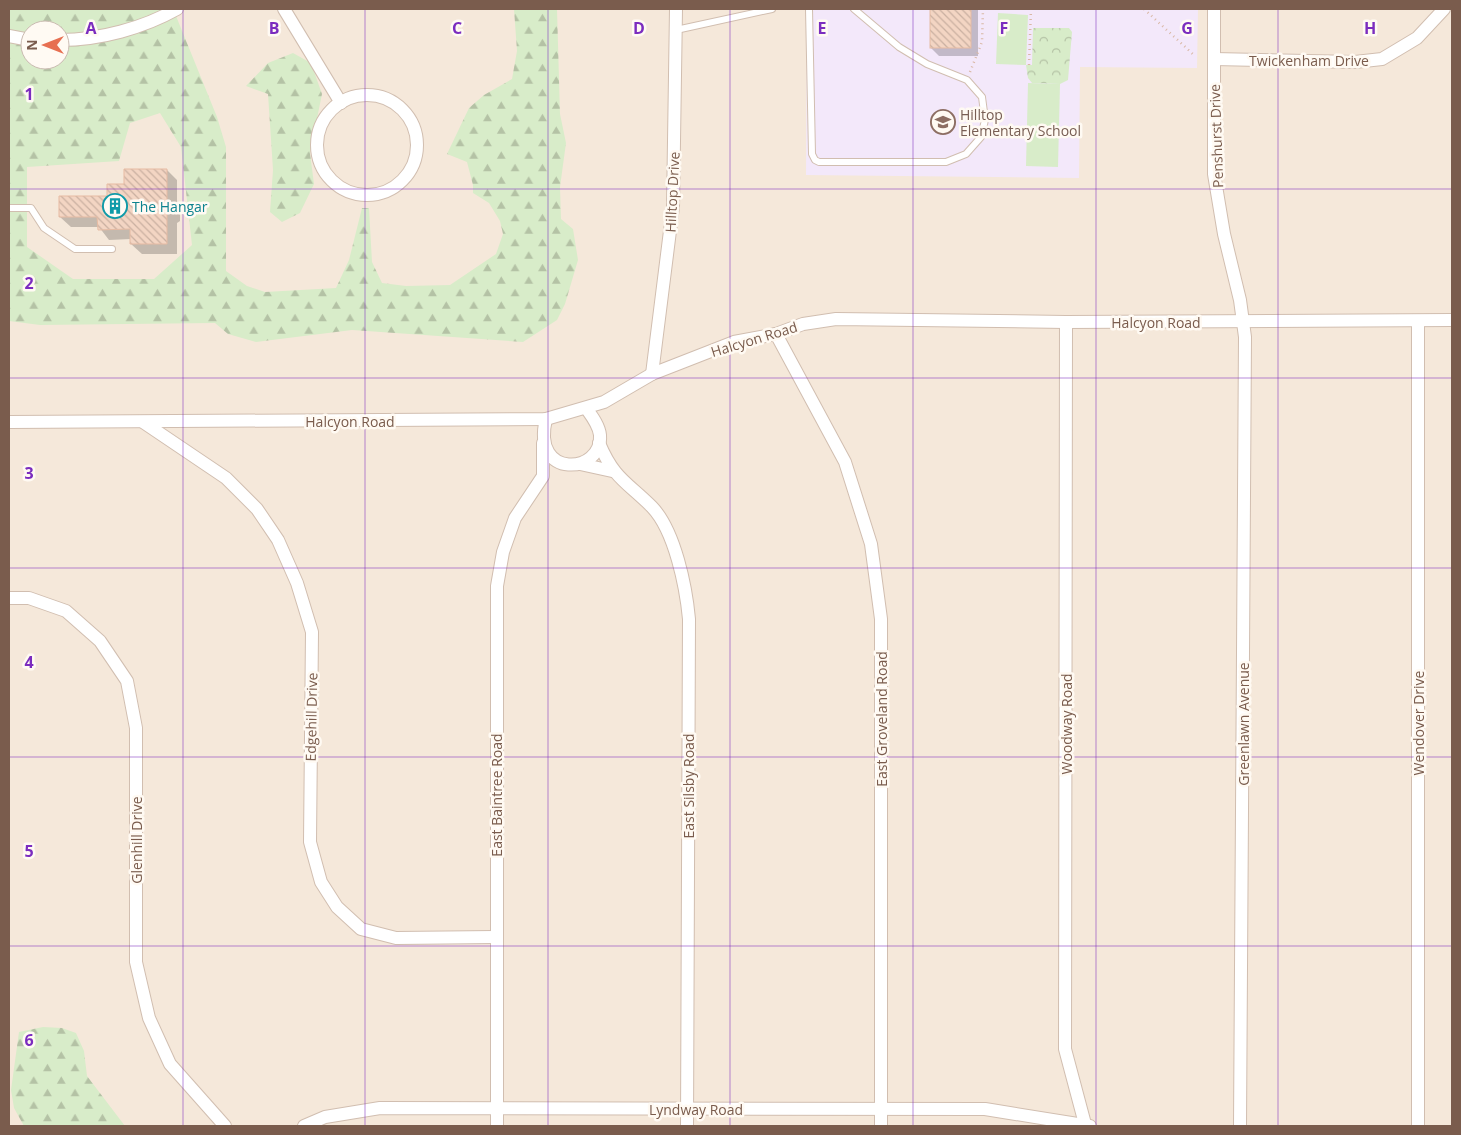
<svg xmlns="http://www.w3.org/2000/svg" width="1461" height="1135" viewBox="0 0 1461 1135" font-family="'Open Sans',sans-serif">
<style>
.residential{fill:#f5e8da;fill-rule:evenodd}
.education{fill:#f3e8fa}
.forest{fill:url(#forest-firs);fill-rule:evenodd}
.park{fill:url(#park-crowns)}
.pitch{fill:#d8ecc9}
.shadow{fill:#0003}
.building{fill:url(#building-back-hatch);stroke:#e6bba3}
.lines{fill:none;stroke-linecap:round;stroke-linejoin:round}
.lane-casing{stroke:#d1beb0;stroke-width:8}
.street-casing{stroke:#d1beb0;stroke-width:14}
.path{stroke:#d9b8a5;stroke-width:2.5;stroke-dasharray:1 4;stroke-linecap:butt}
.lane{stroke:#fff;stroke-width:6}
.street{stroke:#fff;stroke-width:12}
.grid{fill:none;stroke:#7b2cbf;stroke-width:1;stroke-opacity:0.55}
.labels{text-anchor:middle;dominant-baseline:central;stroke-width:5;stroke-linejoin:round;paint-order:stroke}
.street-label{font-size:14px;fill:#7a5c4d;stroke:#fffaf3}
.education-label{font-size:14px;fill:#785e54;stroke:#fffaf3;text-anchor:start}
.culture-label{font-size:14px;fill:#0d838f;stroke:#fffaf3;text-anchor:start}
.grid-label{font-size:16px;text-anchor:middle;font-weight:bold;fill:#7b2cbf;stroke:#fffaf3;stroke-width:5;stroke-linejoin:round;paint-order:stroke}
</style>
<defs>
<pattern id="forest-firs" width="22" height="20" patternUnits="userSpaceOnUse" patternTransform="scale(1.25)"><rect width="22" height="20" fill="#d8ecc9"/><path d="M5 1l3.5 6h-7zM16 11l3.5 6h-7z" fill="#b4c2a5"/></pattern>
<pattern id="park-crowns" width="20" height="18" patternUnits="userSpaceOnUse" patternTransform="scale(1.25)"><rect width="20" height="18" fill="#d8ecc9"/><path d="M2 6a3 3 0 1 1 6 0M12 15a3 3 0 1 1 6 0" fill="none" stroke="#b4c2a5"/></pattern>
<pattern id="building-back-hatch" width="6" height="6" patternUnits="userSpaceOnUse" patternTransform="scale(1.25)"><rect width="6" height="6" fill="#f3d5c3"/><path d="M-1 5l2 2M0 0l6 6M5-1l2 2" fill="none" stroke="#cab0a1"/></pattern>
</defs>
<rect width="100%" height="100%" fill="#fdf6ec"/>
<path class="residential" d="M9,9H1452V1126H9ZM30,30H60V60H30Z"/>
<polygon class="education" points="807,9 1198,9 1197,68 1080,67 1079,178 806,175"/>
<g class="forest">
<path d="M9,9H177L174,11L217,117L226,147V271L247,286L265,292L336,288L349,260L362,208H369L372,262L382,283L406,286L450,285L496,254L503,234L500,221L489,203L473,193V185L467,162L447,154L469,108L484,95L512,79L517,51L514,9H557L560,114L566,143L560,187L561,219L573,229L578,260L565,304L557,320L523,342L352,330L256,342L228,334L215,323L40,325L9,321ZM30,30H60V60H30ZM160,113L181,147L192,245L154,279H73L27,247V167L119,161L130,123Z"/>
<polygon points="293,53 311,63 322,94 310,153 314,184 300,213 282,222 270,212 273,170 268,94 246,86 268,63"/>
<polygon points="43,1027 62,1028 76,1033 84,1051 87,1076 125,1126 24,1126 14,1108 11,1090 19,1032"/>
</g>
<polygon class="park" points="1033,28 1069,28 1072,32 1068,80 1060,84 1032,83 1028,78 1026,65 1032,65"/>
<g class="pitch">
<polygon points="998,13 1028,15 1026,65 996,64"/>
<polygon points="1028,83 1060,84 1058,167 1026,166"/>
</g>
<g class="shadow">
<polygon points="931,9 978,9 978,56 939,56 931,48"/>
<polygon points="167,170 177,180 177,211 180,214 180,221 177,223 177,254 142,254 131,244 131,239 109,240 99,227 71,227 60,217 108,197 125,185"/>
</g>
<g class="building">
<rect x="930" y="9" width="41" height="39"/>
<polygon points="124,169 167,169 167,200 170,202 170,210 167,212 167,244 130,244 130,229 98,230 97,217 59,217 59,196 107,196 107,184 124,184"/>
</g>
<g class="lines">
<defs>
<g id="lane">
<polyline points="809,9 812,154 815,160 819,162 946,162 966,154 981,137 985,120 982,97 967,80 927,64 899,47 854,9"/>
<polyline points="676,30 772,9"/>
<polyline points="9,208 31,208 44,228 75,249 112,249"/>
</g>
<g id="street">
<polyline points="284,9 341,103"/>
<polyline points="1214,9 1214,174 1224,234 1240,300 1245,337 1240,1126"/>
<polyline points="9,36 30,40"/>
<path d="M60,40C100,40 143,28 177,9"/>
<polyline points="1214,59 1355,62 1382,59 1417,38 1444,9"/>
<circle cx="367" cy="145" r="50"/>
<polyline points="1418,321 1418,1126"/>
<polyline points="1066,322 1065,1049 1085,1124"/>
<polyline points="776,334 845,462 871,544 881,619 881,1126"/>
<polyline points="652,374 673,207 676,9"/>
<path d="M546,419C531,480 603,474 600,435C599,425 591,415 586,408"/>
<polyline points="9,422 546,419 604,402 652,374 734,342 776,334 803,324 836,319 1066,322 1452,320"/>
<polyline points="143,422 226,478 257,509 278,540 297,583 312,632 310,842 321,882 337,907 361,929 396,938 495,937"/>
<path d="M599,443C614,479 627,482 652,507C675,531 686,587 689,619L687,1126"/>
<polyline points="580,464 612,471"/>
<polyline points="9,598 29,598 66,611 100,641 127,681 136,728 136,962 149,1018 170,1064 225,1126"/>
<polyline points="304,1126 325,1117 380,1108 985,1109 1090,1126"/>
<polyline points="497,1126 497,586 503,552 515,518 543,476 543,443"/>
</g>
</defs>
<use href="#lane" class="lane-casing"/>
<use href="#street" class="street-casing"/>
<g class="path">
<polyline points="1144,9 1195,56"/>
<polyline points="1029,65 1031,9"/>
<polyline points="970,72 982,42 983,9"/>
</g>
<use href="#lane" class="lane"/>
<use href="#street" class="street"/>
</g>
<path class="grid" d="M183,9V1126M365,9V1126M548,9V1126M730,9V1126M913,9V1126M1096,9V1126M1278,9V1126M9,189H1452M9,378H1452M9,568H1452M9,757H1452M9,946H1452"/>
<defs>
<symbol id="school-ring" viewBox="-11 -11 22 22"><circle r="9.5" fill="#fffaf3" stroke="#8d6e63" stroke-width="1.5"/><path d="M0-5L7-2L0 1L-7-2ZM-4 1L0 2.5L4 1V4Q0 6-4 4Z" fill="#8d6e63"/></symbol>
<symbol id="building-ring" viewBox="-11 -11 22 22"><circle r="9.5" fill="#fffaf3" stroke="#0f9aa8" stroke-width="1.5"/><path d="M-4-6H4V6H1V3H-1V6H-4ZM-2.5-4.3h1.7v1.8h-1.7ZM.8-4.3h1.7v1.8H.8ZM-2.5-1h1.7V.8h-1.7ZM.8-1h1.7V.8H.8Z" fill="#0f9aa8"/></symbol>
</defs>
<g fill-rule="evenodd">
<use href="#school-ring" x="929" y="108" width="28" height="28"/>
<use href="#building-ring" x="101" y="192" width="28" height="28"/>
</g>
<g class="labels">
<g class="street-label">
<text x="1309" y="60">Twickenham Drive</text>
<text transform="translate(1216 136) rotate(-92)">Penshurst Drive</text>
<text transform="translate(672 192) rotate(-87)">Hilltop Drive</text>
<text x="1156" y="322">Halcyon Road</text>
<text transform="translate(754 339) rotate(-17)">Halcyon Road</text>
<text x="350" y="421">Halcyon Road</text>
<text transform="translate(311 717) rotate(-89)">Edgehill Drive</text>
<text transform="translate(881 719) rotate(-90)">East Groveland Road</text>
<text transform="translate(1418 723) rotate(-90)">Wendover Drive</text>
<text transform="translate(1066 724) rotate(-90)">Woodway Road</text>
<text transform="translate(1243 724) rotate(-90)">Greenlawn Avenue</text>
<text transform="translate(688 786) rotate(-90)">East Silsby Road</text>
<text transform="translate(496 795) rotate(-90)">East Baintree Road</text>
<text transform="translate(136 840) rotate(-90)">Glenhill Drive</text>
<text x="696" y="1109">Lyndway Road</text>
</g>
<g class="education-label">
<text x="960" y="114">Hilltop<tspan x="960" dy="16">Elementary School</tspan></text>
</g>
<g class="culture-label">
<text x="132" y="206">The Hangar</text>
</g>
</g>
<g class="grid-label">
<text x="91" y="34">A</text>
<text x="274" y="34">B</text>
<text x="457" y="34">C</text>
<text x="639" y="34">D</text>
<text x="822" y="34">E</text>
<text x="1004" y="34">F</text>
<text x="1187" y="34">G</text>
<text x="1370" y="34">H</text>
<text x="29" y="100">1</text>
<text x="29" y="289">2</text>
<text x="29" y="479">3</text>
<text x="29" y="668">4</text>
<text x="29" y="857">5</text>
<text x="29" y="1046">6</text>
</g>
<rect width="1461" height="1135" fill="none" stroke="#7a5c4d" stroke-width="20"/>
<g transform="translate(45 45) rotate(270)"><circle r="24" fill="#fffaf3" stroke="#cabbb1"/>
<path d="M0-4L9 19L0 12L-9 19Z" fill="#e76f51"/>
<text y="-8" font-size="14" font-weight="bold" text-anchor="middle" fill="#7a5c4d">N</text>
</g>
</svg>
